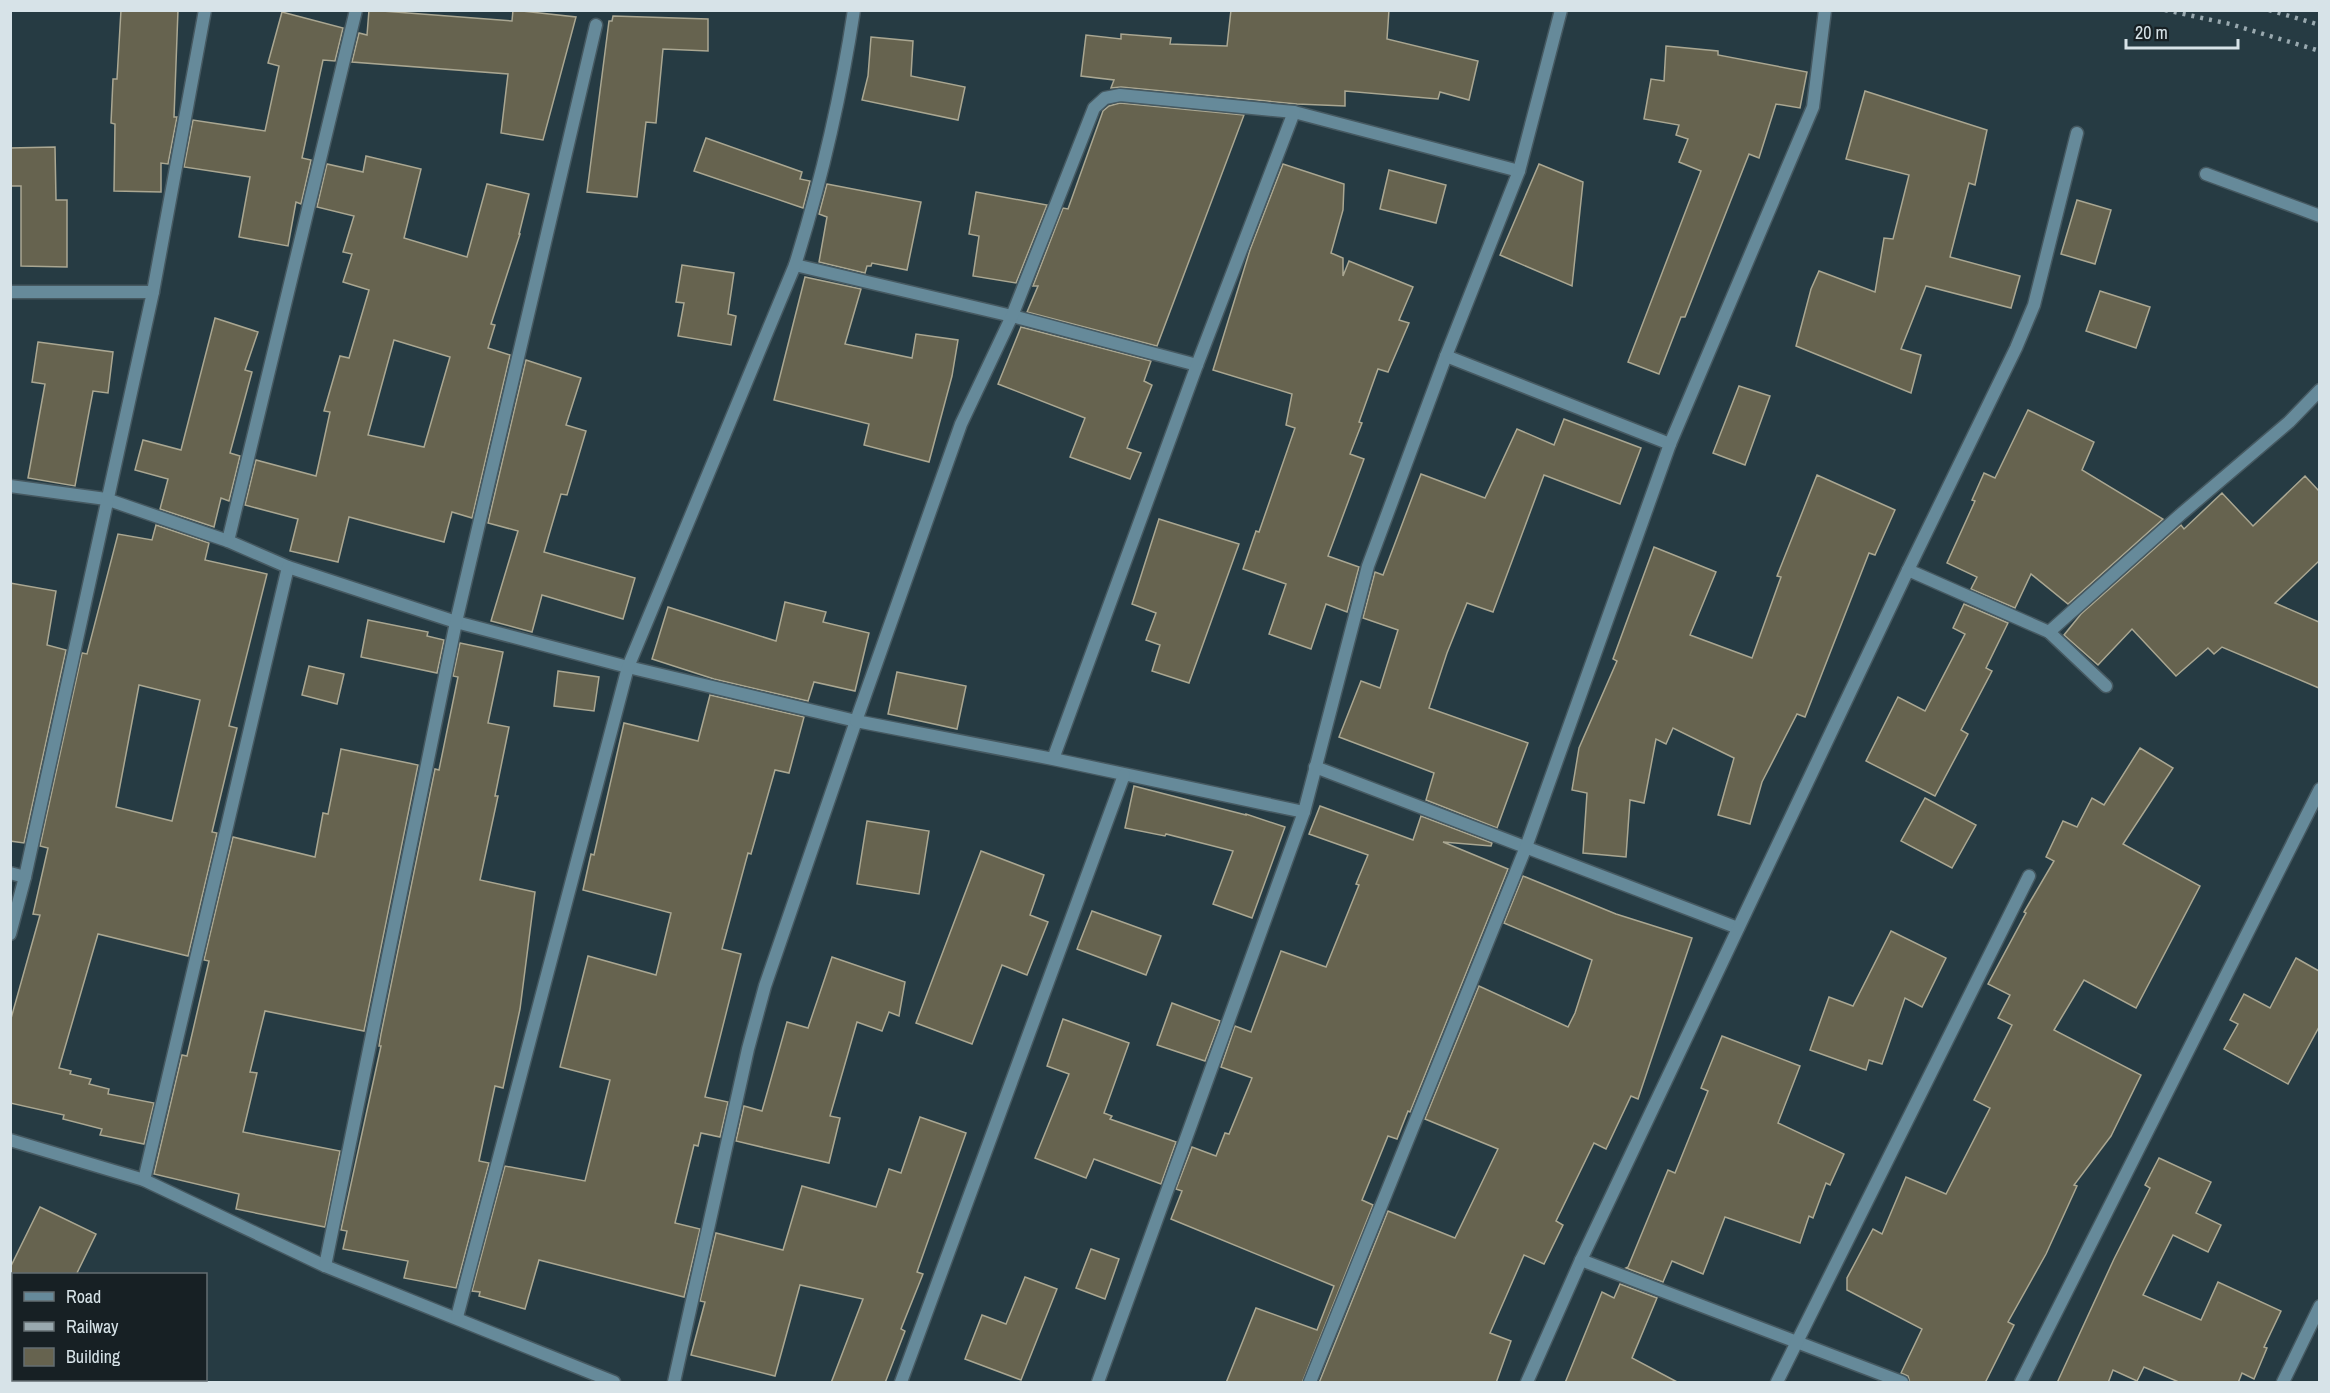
<svg xmlns="http://www.w3.org/2000/svg" width="2330" height="1393" viewBox="0 0 2330 1393" font-family="'Archivo Narrow',sans-serif">
<style>
.building{fill:#66634f;stroke:#aaa792;stroke-width:1.5;fill-rule:evenodd}
.lines{fill:none;stroke-linecap:round;stroke-linejoin:round}
.street-casing{stroke:#465961;stroke-width:15}
.street{stroke:#668a9a;stroke-width:12}
.rail{stroke:#99a9af;stroke-width:4.5;stroke-dasharray:3 6;stroke-linecap:butt}
</style>
<rect width="100%" height="100%" fill="#263b43"/>
<g class="building">
<polygon points="121,10 178,10 174,117 177,117 168,164 161,163 161,192 114,191 115,124 111,123 113,79 117,79"/>
<polygon points="369,10 512,21 513,10 576,17 543,140 501,133 508,74 352,62 359,33 367,35"/>
<polygon points="1231,10 1389,10 1387,39 1478,61 1469,100 1440,92 1438,99 1345,91 1345,106 1297,104 1121,87 1111,88 1114,80 1081,76 1086,35 1121,39 1121,34 1171,38 1170,44 1227,46"/>
<polygon points="282,12 343,28 335,61 323,60 302,158 311,160 301,204 296,202 288,246 239,237 250,177 184,167 193,120 265,131 279,66 268,63"/>
<polygon points="613,16 708,19 708,51 663,49 656,123 646,122 637,197 587,192 609,21 612,21"/>
<polygon points="871,37 913,41 911,76 965,87 958,120 862,100 868,76"/>
<polygon points="1666,46 1718,51 1718,55 1807,72 1800,108 1776,104 1759,158 1749,154 1685,317 1681,317 1659,374 1628,362 1701,171 1679,162 1688,139 1676,135 1679,125 1644,119 1651,79 1664,81"/>
<polygon points="1865,91 1987,130 1975,185 1969,183 1950,257 2020,276 2011,308 1926,286 1901,349 1921,355 1911,393 1796,346 1811,289 1819,271 1875,292 1884,238 1893,239 1909,175 1846,159"/>
<polygon points="1120,103 1244,115 1157,346 1027,312 1038,286 1033,286 1063,208 1068,209 1103,111 1109,106"/>
<polygon points="706,138 802,172 800,179 810,181 803,208 694,171"/>
<polygon points="55,147 56,200 67,200 67,267 21,266 21,186 10,186 10,148"/>
<path d="M366,156L421,169L404,238L467,257L487,184L529,194L519,234H520L491,324L495,325L488,348L510,355L472,518L452,512L444,542L349,517L338,562L290,551L298,519L245,505L256,460L316,476L330,412L324,411L340,356L349,358L369,290L343,282L352,254L343,252L354,216L317,207L327,164L363,172ZM394,340L450,357L424,447L368,435Z"/>
<polygon points="1283,164 1344,184 1343,210 1331,253 1343,258 1343,276 1349,261 1413,287 1399,320 1409,323 1388,372 1378,369 1359,422 1362,423 1350,454 1364,459 1328,556 1359,567 1347,612 1326,604 1311,649 1269,634 1286,584 1243,569 1256,531 1259,532 1295,428 1286,425 1292,394 1213,370 1250,250"/>
<polygon points="1539,164 1583,182 1572,286 1500,255"/>
<polygon points="1389,170 1446,185 1436,223 1380,209"/>
<polygon points="827,184 921,202 907,270 872,263 871,266 867,266 865,273 819,262 827,217 819,214"/>
<polygon points="976,192 1047,205 1016,283 973,276 979,236 969,234"/>
<polygon points="2077,200 2111,210 2095,264 2061,254"/>
<polygon points="682,265 734,273 728,314 736,316 731,345 678,336 684,303 676,302"/>
<polygon points="805,277 861,289 845,344 912,358 916,334 958,340 952,376 929,462 864,445 869,424 774,400"/>
<polygon points="2100,291 2150,307 2136,348 2086,331"/>
<polygon points="215,318 258,332 245,370 252,372 230,453 240,456 229,501 221,498 214,527 160,509 168,479 135,470 143,440 181,450"/>
<polygon points="1021,327 1151,361 1144,381 1152,385 1127,448 1141,453 1130,479 1070,457 1085,418 998,384"/>
<polygon points="38,342 113,352 108,393 93,391 75,486 28,478 45,384 32,382"/>
<polygon points="526,360 581,378 566,425 586,431 567,495 561,494 544,552 635,578 623,619 542,595 532,632 491,621 518,531 488,523"/>
<polygon points="1739,386 1770,396 1745,465 1713,453"/>
<polygon points="2028,410 2094,442 2082,470 2163,519 2068,604 2031,574 2015,608 1971,589 1977,577 1947,563 1975,501 1972,500 1984,473 1995,478"/>
<polygon points="1564,419 1641,448 1620,504 1544,475 1493,612 1467,603 1447,653 1429,708 1528,743 1497,828 1426,800 1434,773 1339,737 1361,681 1380,688 1398,630 1363,618 1375,572 1383,575 1421,474 1485,498 1517,429 1554,445"/>
<polygon points="1817,475 1895,510 1875,555 1869,553 1805,717 1797,714 1762,782 1750,824 1718,815 1734,758 1673,728 1666,744 1656,739 1644,803 1630,800 1626,857 1583,853 1587,793 1572,790 1579,748 1617,661 1613,659 1654,547 1716,572 1690,635 1752,658 1781,577 1777,576"/>
<polygon points="2305,476 2319,491 2319,561 2275,603 2319,622 2319,688 2222,647 2214,654 2208,648 2176,676 2132,629 2098,665 2064,635 2081,614 2181,525 2184,529 2222,493 2253,526"/>
<polygon points="1159,519 1239,544 1189,683 1152,671 1160,645 1146,640 1156,613 1132,604"/>
<path d="M156,525L209,543L205,560L267,574L229,726L237,728L212,832L217,833L188,956L98,934L59,1068L71,1071L70,1074L91,1079L89,1084L109,1089L108,1094L154,1103L144,1144L100,1135L102,1129L63,1119L64,1115L10,1103V1022L40,915L33,914L48,848L40,846L82,653L87,654L118,534L152,540ZM139,685L200,700L172,821L116,807Z"/>
<polygon points="10,583 56,591 47,645 66,650 24,843 10,841"/>
<polygon points="785,602 826,612 823,622 869,633 855,691 814,682 808,701 714,679 652,659 668,607 776,641"/>
<polygon points="1964,604 2008,623 1986,668 1992,671 1961,730 1968,734 1935,796 1866,761 1898,697 1925,711 1965,634 1953,628"/>
<polygon points="368,620 428,632 427,636 444,640 437,673 361,657"/>
<polygon points="460,643 503,652 488,723 509,727 495,796 498,796 480,880 535,892 520,1009 503,1088 495,1086 479,1161 489,1163 456,1288 404,1278 408,1261 343,1249 347,1231 341,1230 381,1046 379,1046 381,1034 435,769 439,770 458,677 453,676"/>
<polygon points="309,666 344,674 337,704 302,695"/>
<polygon points="558,671 599,677 594,711 554,706"/>
<polygon points="897,672 966,686 957,729 888,714"/>
<polygon points="710,695 804,717 789,773 775,770 751,854 748,853 722,949 741,954 705,1097 728,1102 720,1137 701,1133 698,1146 694,1145 675,1223 700,1229 684,1297 539,1260 525,1309 479,1296 480,1292 472,1291 505,1166 585,1181 610,1080 560,1067 588,956 656,975 671,913 583,890 591,854 594,855 624,723 698,741"/>
<polygon points="2140,748 2173,768 2123,844 2200,886 2136,1008 2084,980 2054,1030 2141,1075 2111,1136 2074,1185 2077,1186 2046,1254 2008,1322 2014,1325 1985,1383 1910,1383 1908,1376 1901,1373 1922,1329 1847,1290 1847,1278 1873,1229 1882,1234 1906,1177 1946,1194 1990,1108 1974,1100 2012,1025 1998,1018 2010,995 1988,984 2026,913 2024,912 2054,861 2046,857 2063,821 2077,827 2092,798 2104,805"/>
<polygon points="341,749 418,765 364,1031 265,1011 250,1072 257,1073 243,1132 340,1151 325,1227 236,1209 239,1194 154,1174 182,1055 187,1056 209,961 204,960 233,837 315,857 323,813 328,814"/>
<polygon points="1134,786 1246,815 1246,814 1285,827 1252,918 1213,904 1233,851 1166,834 1165,836 1125,828"/>
<polygon points="1925,798 1976,825 1952,868 1901,841"/>
<polygon points="1320,806 1413,840 1421,816 1492,843 1491,846 1443,842 1508,869 1410,1112 1408,1111 1397,1139 1388,1136 1362,1200 1373,1205 1302,1383 1226,1383 1256,1308 1317,1330 1334,1286 1171,1219 1182,1191 1176,1189 1192,1147 1216,1156 1225,1133 1229,1134 1252,1078 1221,1067 1235,1026 1251,1032 1281,951 1326,967 1359,885 1356,884 1368,855 1309,834"/>
<polygon points="867,821 929,831 919,894 857,884"/>
<polygon points="981,851 1044,875 1030,915 1048,922 1027,975 1002,965 972,1044 916,1023"/>
<polygon points="1523,876 1616,914 1692,938 1638,1099 1631,1096 1606,1149 1594,1143 1556,1221 1563,1225 1544,1264 1524,1255 1490,1333 1511,1341 1496,1383 1319,1383 1388,1211 1455,1238 1498,1149 1425,1119 1479,986 1568,1027 1575,1013 1592,960 1504,923"/>
<polygon points="1092,911 1161,936 1146,975 1077,949"/>
<polygon points="1891,931 1946,958 1922,1007 1905,998 1882,1064 1869,1060 1866,1070 1810,1050 1829,997 1853,1006"/>
<polygon points="832,957 905,982 899,1016 889,1012 882,1031 857,1022 830,1116 840,1118 829,1163 736,1141 744,1106 762,1111 787,1022 808,1028"/>
<polygon points="2296,958 2319,971 2319,1027 2288,1084 2224,1049 2238,1024 2230,1020 2244,994 2270,1008"/>
<polygon points="1172,1003 1220,1021 1205,1061 1157,1045"/>
<polygon points="1063,1019 1129,1043 1104,1113 1112,1116 1110,1119 1176,1142 1161,1184 1094,1159 1086,1178 1035,1158 1069,1074 1047,1066"/>
<polygon points="1722,1036 1800,1066 1778,1123 1844,1154 1830,1185 1826,1183 1813,1218 1809,1216 1800,1243 1725,1217 1703,1274 1672,1261 1663,1282 1626,1268 1628,1267 1668,1170 1675,1173 1708,1091 1701,1088"/>
<polygon points="920,1117 966,1133 917,1272 923,1274 901,1329 905,1331 885,1383 831,1383 863,1299 800,1285 775,1376 691,1355 705,1302 700,1301 716,1233 783,1250 802,1186 876,1207 889,1169 901,1173"/>
<polygon points="2159,1158 2211,1182 2196,1213 2221,1225 2208,1252 2173,1235 2143,1295 2201,1320 2218,1282 2281,1311 2264,1347 2267,1348 2254,1379 2242,1373 2238,1383 2181,1383 2144,1367 2137,1381 2113,1370 2108,1383 2057,1383 2114,1259 2150,1188 2145,1185"/>
<polygon points="40,1207 96,1234 76,1275 10,1275 10,1268"/>
<polygon points="1091,1249 1119,1259 1105,1299 1076,1288"/>
<polygon points="1025,1277 1057,1289 1021,1380 965,1359 982,1315 1006,1324"/>
<polygon points="1620,1284 1657,1298 1632,1358 1679,1383 1565,1383 1602,1292 1614,1298"/>
</g>
<g class="lines">
<defs>
<g id="street">
<polyline points="1294,112 1519,171"/>
<polyline points="2206,174 2320,216"/>
<polyline points="795,265 1012,316 1197,365"/>
<polyline points="10,292 153,292"/>
<polyline points="1446,356 1670,444"/>
<polyline points="10,486 106,499 228,541 288,567 456,622 628,667 856,721 765,986 748,1049 674,1382"/>
<polyline points="228,541 356,10"/>
<polyline points="1908,570 2049,632 2106,686"/>
<polyline points="2049,632 2180,515 2289,422 2320,390"/>
<polyline points="1053,759 1197,365 1294,112 1120,95 1105,98 1094,108 1012,316 961,424 856,721 1053,759 1304,812"/>
<polyline points="1315,767 1738,928"/>
<polyline points="10,873 25,877"/>
<polyline points="10,934 25,877 153,292 205,10"/>
<polyline points="10,1140 144,1180 325,1266 614,1382"/>
<polyline points="144,1180 288,567"/>
<polyline points="1581,1260 1902,1382"/>
<polyline points="325,1266 456,622 596,25"/>
<path d="M457,1317L628,667L795,265C821,182 841,96 854,10"/>
<polyline points="10,1380 18,1382"/>
<polyline points="901,1382 1124,775"/>
<polyline points="1098,1382 1304,812 1368,566 1446,356 1519,171 1561,10"/>
<polyline points="1310,1382 1526,847 1670,444 1813,107 1825,10"/>
<polyline points="1527,1382 1581,1260 1908,570 2016,348 2034,305 2077,133"/>
<polyline points="1777,1382 2029,876"/>
<polyline points="2021,1382 2320,789"/>
<polyline points="2283,1382 2320,1306"/>
</g>
</defs>
<use href="#street" class="street-casing"/>
<use href="#street" class="street"/>
<g class="rail">
<polyline points="2165,10 2230,24 2320,51"/>
<polyline points="2269,10 2320,25"/>
</g>
</g>
<rect width="2330" height="1393" fill="none" stroke="#d7e3e8" stroke-width="24"/>
<rect x="12" y="1273" width="195" height="108" fill="#172024" stroke="#646e72" stroke-width="1.5"/>
<rect x="24" y="1292" width="30" height="9" fill="#668a9a" stroke="#646e72" stroke-width="1.5"/>
<text x="66" y="1303" font-size="18" fill="#d7e3e8">Road</text>
<rect x="24" y="1322" width="30" height="9" fill="#99a9af" stroke="#646e72" stroke-width="1.5"/>
<text x="66" y="1333" font-size="18" fill="#d7e3e8">Railway</text>
<rect x="24" y="1348" width="30" height="18" fill="#66634f" stroke="#646e72" stroke-width="1.5"/>
<text x="66" y="1363" font-size="18" fill="#d7e3e8">Building</text>
<path d="M2126 39v9h112v-9" fill="none" stroke="#d7e3e8" stroke-width="3"/>
<text x="2135" y="39" font-size="18" fill="#d7e3e8" stroke="#172024" stroke-width="4.5" paint-order="stroke">20 m</text>
</svg>
